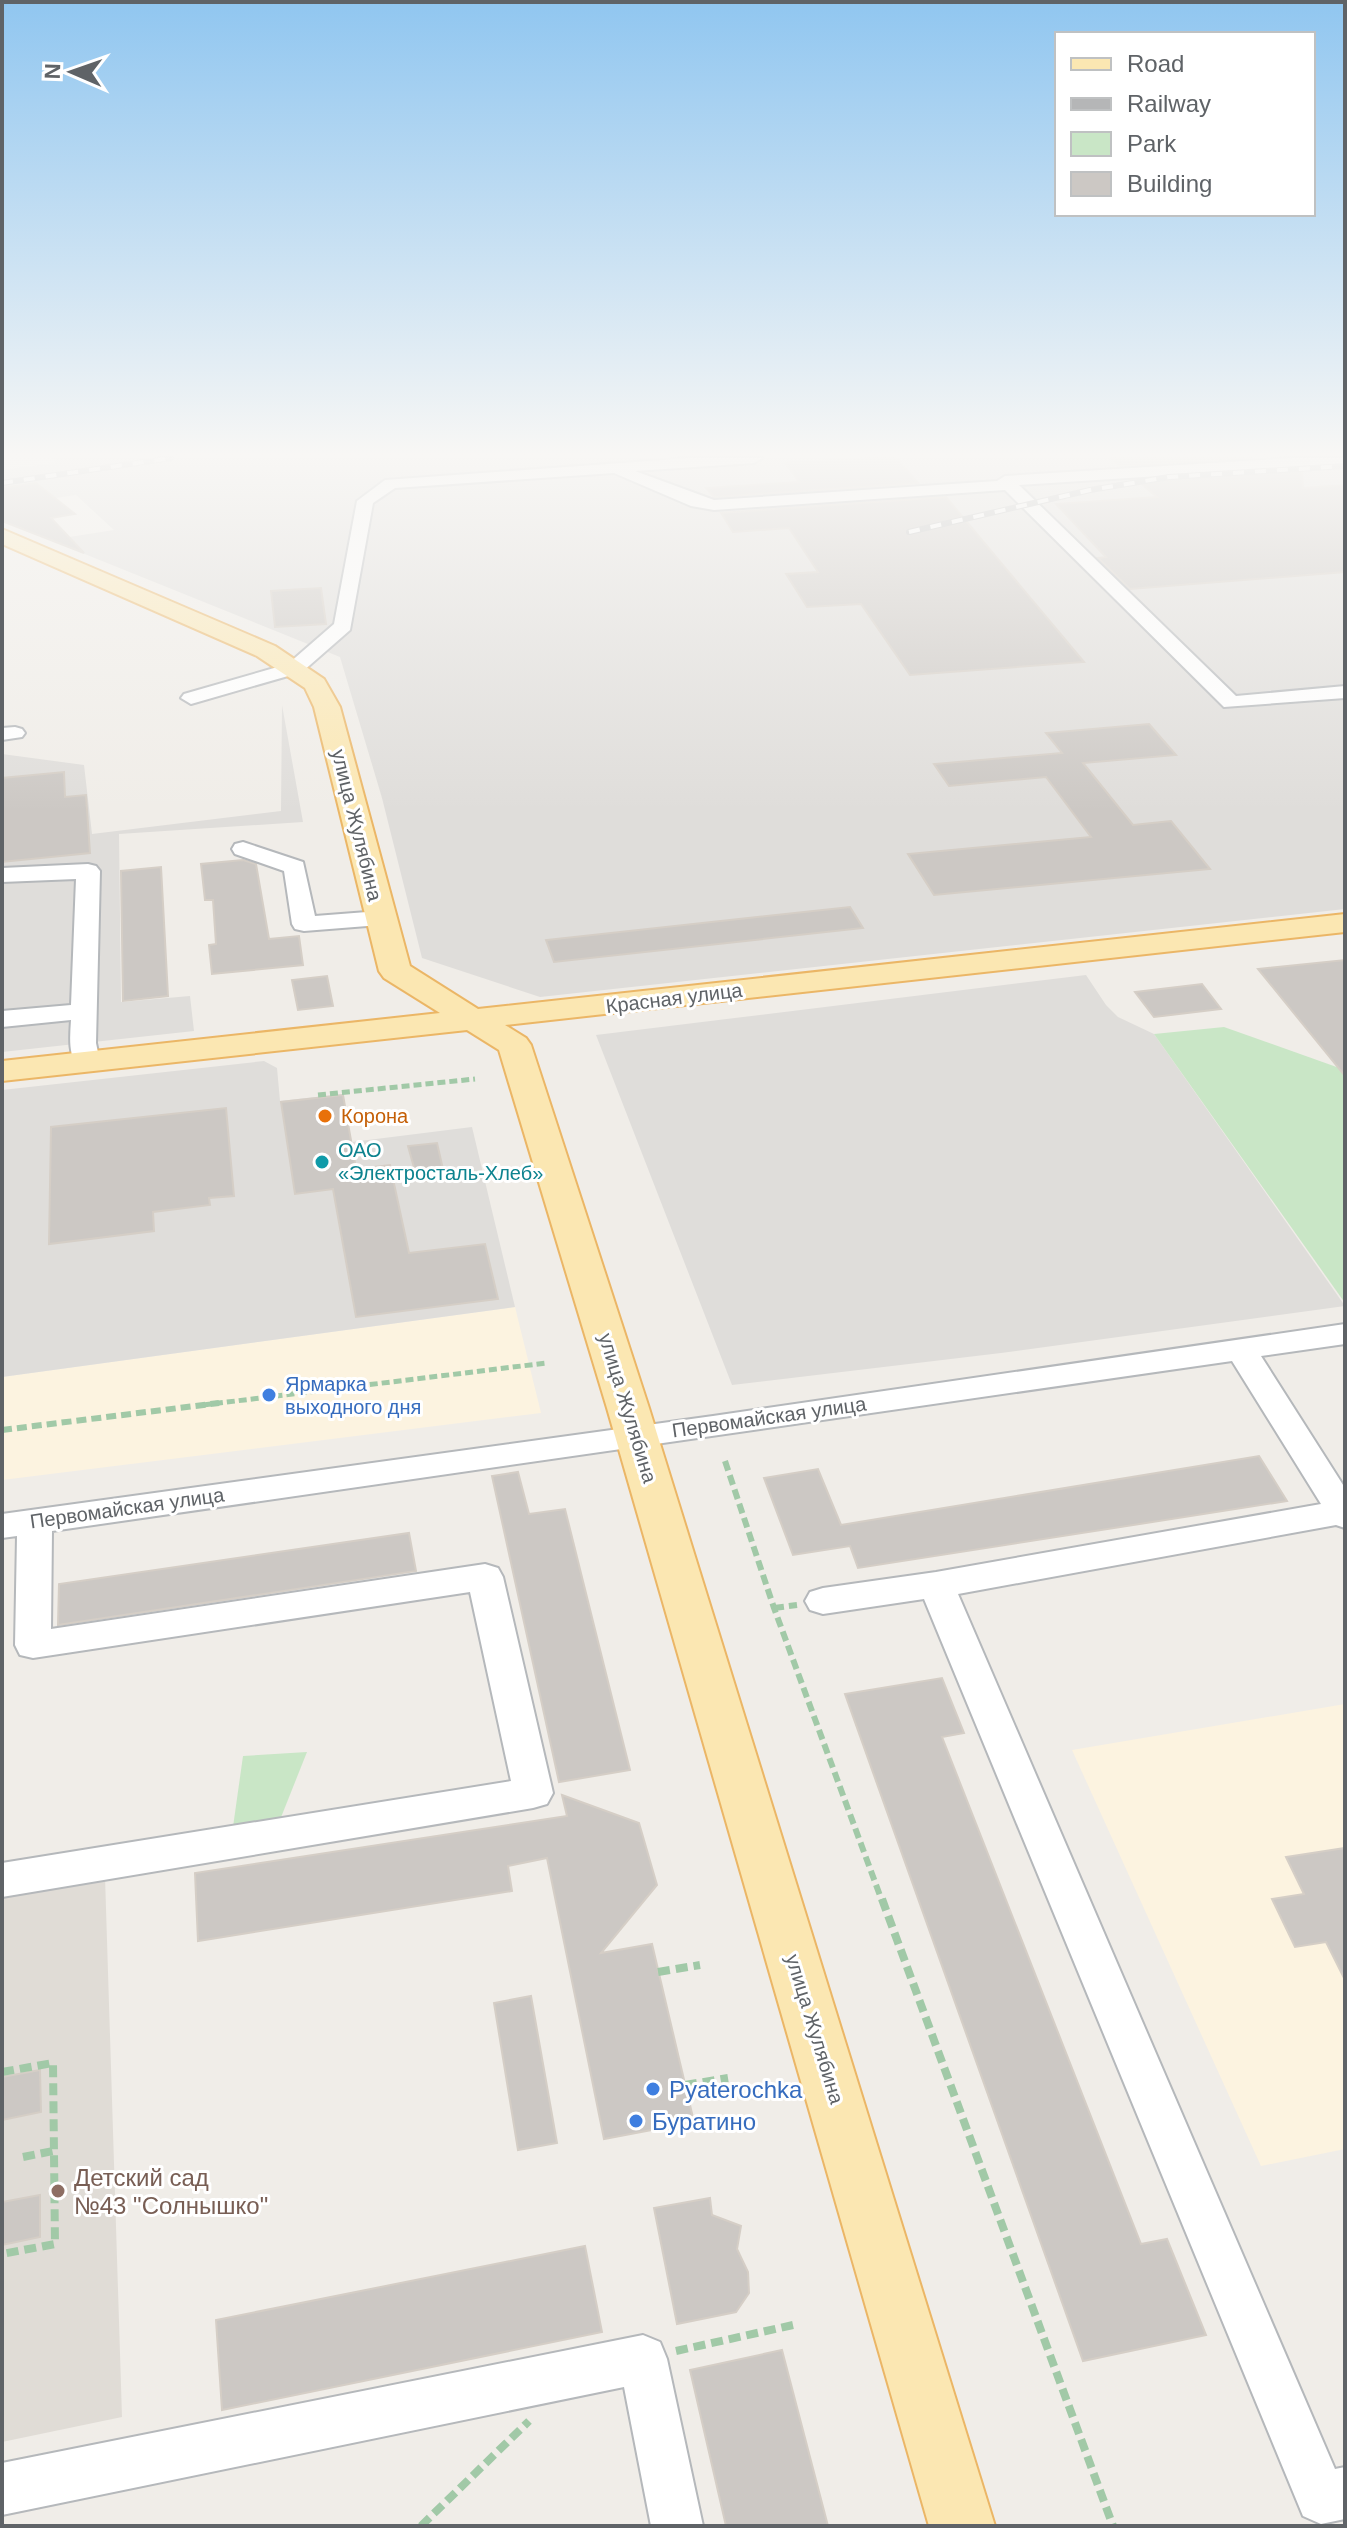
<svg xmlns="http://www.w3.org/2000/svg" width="1347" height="2528" viewBox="0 0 1347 2528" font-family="Arial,sans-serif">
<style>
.commercial{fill:#fcf3e0}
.industrial{fill:#dfddda}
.education{fill:#e0dcd6}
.green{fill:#c9e6c6}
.building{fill:#ccc8c4;stroke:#d5cec6;stroke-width:2}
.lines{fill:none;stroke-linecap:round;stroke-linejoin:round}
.minor-casing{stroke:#b5b8bb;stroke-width:4}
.major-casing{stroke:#ebb666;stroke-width:4}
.path-far2{stroke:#a1c9a7;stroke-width:5;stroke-dasharray:8 4;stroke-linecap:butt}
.path-far1{stroke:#a1c9a7;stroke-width:6;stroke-dasharray:10 5;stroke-linecap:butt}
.path{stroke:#a1c9a7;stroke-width:8;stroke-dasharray:12 6;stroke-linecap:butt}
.minor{fill:#fff;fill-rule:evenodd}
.major{fill:#fbe7b2;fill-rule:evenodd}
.rail-casing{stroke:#b5b6b7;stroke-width:6}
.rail{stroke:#fff;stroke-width:4;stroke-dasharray:11;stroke-linecap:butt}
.food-dot{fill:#e8710a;stroke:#fff;stroke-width:3}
.culture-dot{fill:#0f9aa8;stroke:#fff;stroke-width:3}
.shop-dot{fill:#3f7fe0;stroke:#fff;stroke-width:3}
.education-dot{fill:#8d6e63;stroke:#fff;stroke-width:3}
.labels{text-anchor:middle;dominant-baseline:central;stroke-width:6;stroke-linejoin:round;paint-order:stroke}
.street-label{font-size:20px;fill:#5f6367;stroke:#fff}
.food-label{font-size:20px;fill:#c56008;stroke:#fff;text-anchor:start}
.culture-label{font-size:20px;fill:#0d838f;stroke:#fff;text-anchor:start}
.shop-label{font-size:20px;fill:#366cbe;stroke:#fff;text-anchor:start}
.near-shop-label{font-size:24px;fill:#366cbe;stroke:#fff;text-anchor:start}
.near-education-label{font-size:24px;fill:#785e54;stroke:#fff;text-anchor:start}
</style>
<rect width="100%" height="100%" fill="#f0ede8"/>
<g class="commercial">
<polygon points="515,1307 541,1413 2,1480 2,1377"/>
<polygon points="1345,1704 1345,2149 1261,2166 1072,1750"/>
</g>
<g class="industrial">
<polygon points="54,458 1345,458 1345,909 540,997 422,958 382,798 340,657 50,540 114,530 76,495 2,506 2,470 55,463"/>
<polygon points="282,705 303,822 119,834 121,1002 190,996 194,1031 2,1052 2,754 84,765 92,834 281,811"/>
<polygon points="1086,975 1106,1005 1118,1017 1154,1034 1345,1306 1001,1353 732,1385 596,1035"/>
<polygon points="264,1061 277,1068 280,1101 342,1094 352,1142 472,1127 515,1307 2,1377 2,1090"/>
</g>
<polygon class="education" points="105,1877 122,2417 2,2442 2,1894"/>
<g class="green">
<polygon points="1224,1027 1345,1070 1345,1303 1154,1034"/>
<polygon points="307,1752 268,1850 232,1834 243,1756"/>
</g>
<g class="building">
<polygon points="865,458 896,458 918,483 714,497 706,488 799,482 785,463"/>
<polygon points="1110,458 1252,458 1120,466"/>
<polygon points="1302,470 1303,488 1345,485 1345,572 1130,589 1098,558 1106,557 1056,504 1157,497 1137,480"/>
<polygon points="36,483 75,514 51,518 84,553 2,521 2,488"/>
<polygon points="946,497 1084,662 910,675 861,604 807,607 786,574 818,572 789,528 733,532 721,513"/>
<polygon points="321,588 326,624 275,627 271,591"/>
<polygon points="1149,724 1176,755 1083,763 1133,825 1171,821 1210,869 934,895 908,854 1091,837 1046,777 949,786 934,764 1062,753 1046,733"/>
<polygon points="64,772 65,797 86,795 90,853 2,862 2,778"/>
<polygon points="243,860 256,864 269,939 299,936 303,965 212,974 209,945 216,944 213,900 205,900 201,864"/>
<polygon points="161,867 168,996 123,1001 121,871"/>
<polygon points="850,907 863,928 554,962 546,940"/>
<polygon points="1345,960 1345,1076 1258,969"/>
<polygon points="327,976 333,1006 298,1010 292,980"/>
<polygon points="1202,984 1221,1009 1154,1017 1135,992"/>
<polygon points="343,1095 356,1169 390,1165 409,1253 485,1244 498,1299 356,1317 333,1189 295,1194 281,1102"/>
<polygon points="226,1108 234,1196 209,1198 210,1205 153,1212 154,1231 49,1244 51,1127"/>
<polygon points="437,1143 445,1178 418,1182 408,1146"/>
<polygon points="1259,1456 1287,1501 858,1568 850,1546 793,1555 764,1478 818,1469 841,1525"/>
<polygon points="518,1472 529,1514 565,1509 630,1770 559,1782 492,1476"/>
<polygon points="409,1533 416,1571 58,1625 59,1584"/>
<polygon points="942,1678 964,1733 942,1737 1141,2244 1167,2239 1206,2335 1083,2361 845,1694"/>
<polygon points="562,1795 639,1823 657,1885 601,1953 652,1944 694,2122 604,2139 547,1858 508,1866 512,1891 198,1941 195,1873 567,1816"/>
<polygon points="1345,1848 1345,1980 1326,1942 1295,1947 1272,1899 1304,1894 1286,1857"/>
<polygon points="531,1996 557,2143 518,2150 494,2003"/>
<polygon points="40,2070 41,2112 2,2120 2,2077"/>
<polygon points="40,2195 40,2237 2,2245 2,2202"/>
<polygon points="710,2198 712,2215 741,2226 737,2249 748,2272 749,2293 736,2312 677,2324 654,2208"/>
<polygon points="585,2246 602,2332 222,2410 216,2320"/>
<polygon points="782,2350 828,2526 726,2526 690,2370"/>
</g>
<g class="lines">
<defs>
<g id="minor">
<polygon points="690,458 762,458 754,463 635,471 714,500 997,481 1005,476 1293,458 1345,458 1345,464 1019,485 1236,696 1345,686 1345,698 1224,707 1005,490 714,510 691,506 614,473 395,488 373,503 350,630 302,672 191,704 181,698 184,694 288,664 334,624 357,501 385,480"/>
<polygon points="15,727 22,729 25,733 22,737 2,740 2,728"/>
<polygon points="243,842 303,862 315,916 380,911 388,913 392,918 388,923 380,925 304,931 295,929 292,924 284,871 235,854 232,849 235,844"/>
<path d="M88,864L96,866L100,871L96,1043L100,1062L96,1068H78C68,1054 70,1036 71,1020L2,1027V1011L71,1005L76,879L2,882V868Z"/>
<polygon points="1345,1324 1345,1344 1261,1356 1345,1488 1345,1528 1336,1525 958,1594 1335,2469 1345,2467 1345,2519 1321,2524 1303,2516 924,1599 823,1614 810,1610 805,1601 810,1592 823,1588 936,1572 1321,1504 1232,1361 52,1531 51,1629 485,1564 498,1568 503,1577 553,1793 547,1804 533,1808 2,1897 2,1863 511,1781 470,1592 33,1658 20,1655 15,1645 17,1536 2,1538 2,1514 713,1416"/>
<polygon points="643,2335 660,2342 667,2359 703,2526 651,2526 624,2387 2,2515 2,2463"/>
</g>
<polygon id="major" points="2,529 275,646 324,679 340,707 410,966 478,1009 1345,914 1345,932 505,1025 526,1038 531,1045 649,1408 995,2526 929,2526 607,1408 499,1050 467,1030 2,1081 2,1061 440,1013 384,978 379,971 314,707 305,688 257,656 2,544"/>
</defs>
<use href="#minor" class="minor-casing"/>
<use href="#major" class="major-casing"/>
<g class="path-far2">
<polyline points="318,1095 475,1079"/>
<polyline points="203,1405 546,1363"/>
</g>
<g class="path-far1">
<polyline points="2,1430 219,1403"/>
<polyline points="725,1461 774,1608 882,1901"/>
<polyline points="774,1608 797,1605"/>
</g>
<g class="path">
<polyline points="882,1899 1113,2526"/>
<polyline points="658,1972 700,1965"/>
<polyline points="2,2072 53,2063 55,2244 2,2254"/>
<polyline points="685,2085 728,2078"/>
<polyline points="23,2157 53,2151"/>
<polyline points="676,2351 793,2325"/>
<polyline points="421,2526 529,2421"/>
</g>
<use href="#minor" class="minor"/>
<use href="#major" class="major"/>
<defs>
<g id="rail">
<polyline points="2,483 171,458"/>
<polyline points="909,532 1090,490 1169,477 1345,466"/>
</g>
</defs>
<use href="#rail" class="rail-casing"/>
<use href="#rail" class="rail"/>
</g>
<linearGradient id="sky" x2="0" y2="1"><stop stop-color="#90c6f0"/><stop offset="0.56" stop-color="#f8f7f5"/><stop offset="1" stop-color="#f8f7f5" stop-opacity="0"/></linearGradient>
<rect width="1347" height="811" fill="url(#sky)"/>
<circle class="food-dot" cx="325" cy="1116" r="8"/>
<circle class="culture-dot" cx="322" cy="1162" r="8"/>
<g class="shop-dot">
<circle cx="269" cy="1395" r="8"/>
<circle cx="653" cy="2089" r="8"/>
<circle cx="636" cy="2121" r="8"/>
</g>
<circle class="education-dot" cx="58" cy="2191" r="8"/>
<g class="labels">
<g class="street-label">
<text transform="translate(357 825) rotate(76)">улица Жулябина</text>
<text transform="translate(674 998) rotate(-7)">Красная улица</text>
<text transform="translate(628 1408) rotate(73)">улица Жулябина</text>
<text transform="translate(769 1417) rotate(-8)">Первомайская улица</text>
<text transform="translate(127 1508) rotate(-8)">Первомайская улица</text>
<text transform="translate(815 2029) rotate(73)">улица Жулябина</text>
</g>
<g class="food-label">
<text x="341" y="1116">Корона</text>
</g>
<g class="culture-label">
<text x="338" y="1150">ОАО<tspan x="338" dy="23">«Электросталь-Хлеб»</tspan></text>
</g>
<g class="shop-label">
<text x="285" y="1384">Ярмарка<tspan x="285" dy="23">выходного дня</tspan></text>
</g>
<g class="near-shop-label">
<text x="669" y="2089">Pyaterochka</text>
<text x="652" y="2121">Буратино</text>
</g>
<g class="near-education-label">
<text x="74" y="2177">Детский сад<tspan x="74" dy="28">№43 "Солнышко"</tspan></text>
</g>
</g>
<rect width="1347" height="2528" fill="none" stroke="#5f6367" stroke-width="8"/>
<rect x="1055" y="32" width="260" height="184" fill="#ffffff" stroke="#bfc1c2" stroke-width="2"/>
<rect x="1071" y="58" width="40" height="12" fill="#fbe7b2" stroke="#bfc1c2" stroke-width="2"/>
<text x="1127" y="72" font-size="24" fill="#5f6367">Road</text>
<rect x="1071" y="98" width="40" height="12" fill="#b5b6b7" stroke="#bfc1c2" stroke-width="2"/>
<text x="1127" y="112" font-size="24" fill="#5f6367">Railway</text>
<rect x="1071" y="132" width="40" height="24" fill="#c9e6c6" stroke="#bfc1c2" stroke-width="2"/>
<text x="1127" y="152" font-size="24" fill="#5f6367">Park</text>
<rect x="1071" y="172" width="40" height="24" fill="#ccc8c4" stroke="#bfc1c2" stroke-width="2"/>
<text x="1127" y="192" font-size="24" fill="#5f6367">Building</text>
<g transform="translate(72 72) rotate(272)" stroke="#ffffff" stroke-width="6" paint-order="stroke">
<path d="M0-6L14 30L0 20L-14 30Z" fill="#5f6367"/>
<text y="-12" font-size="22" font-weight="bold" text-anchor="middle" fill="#5f6367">N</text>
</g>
</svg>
